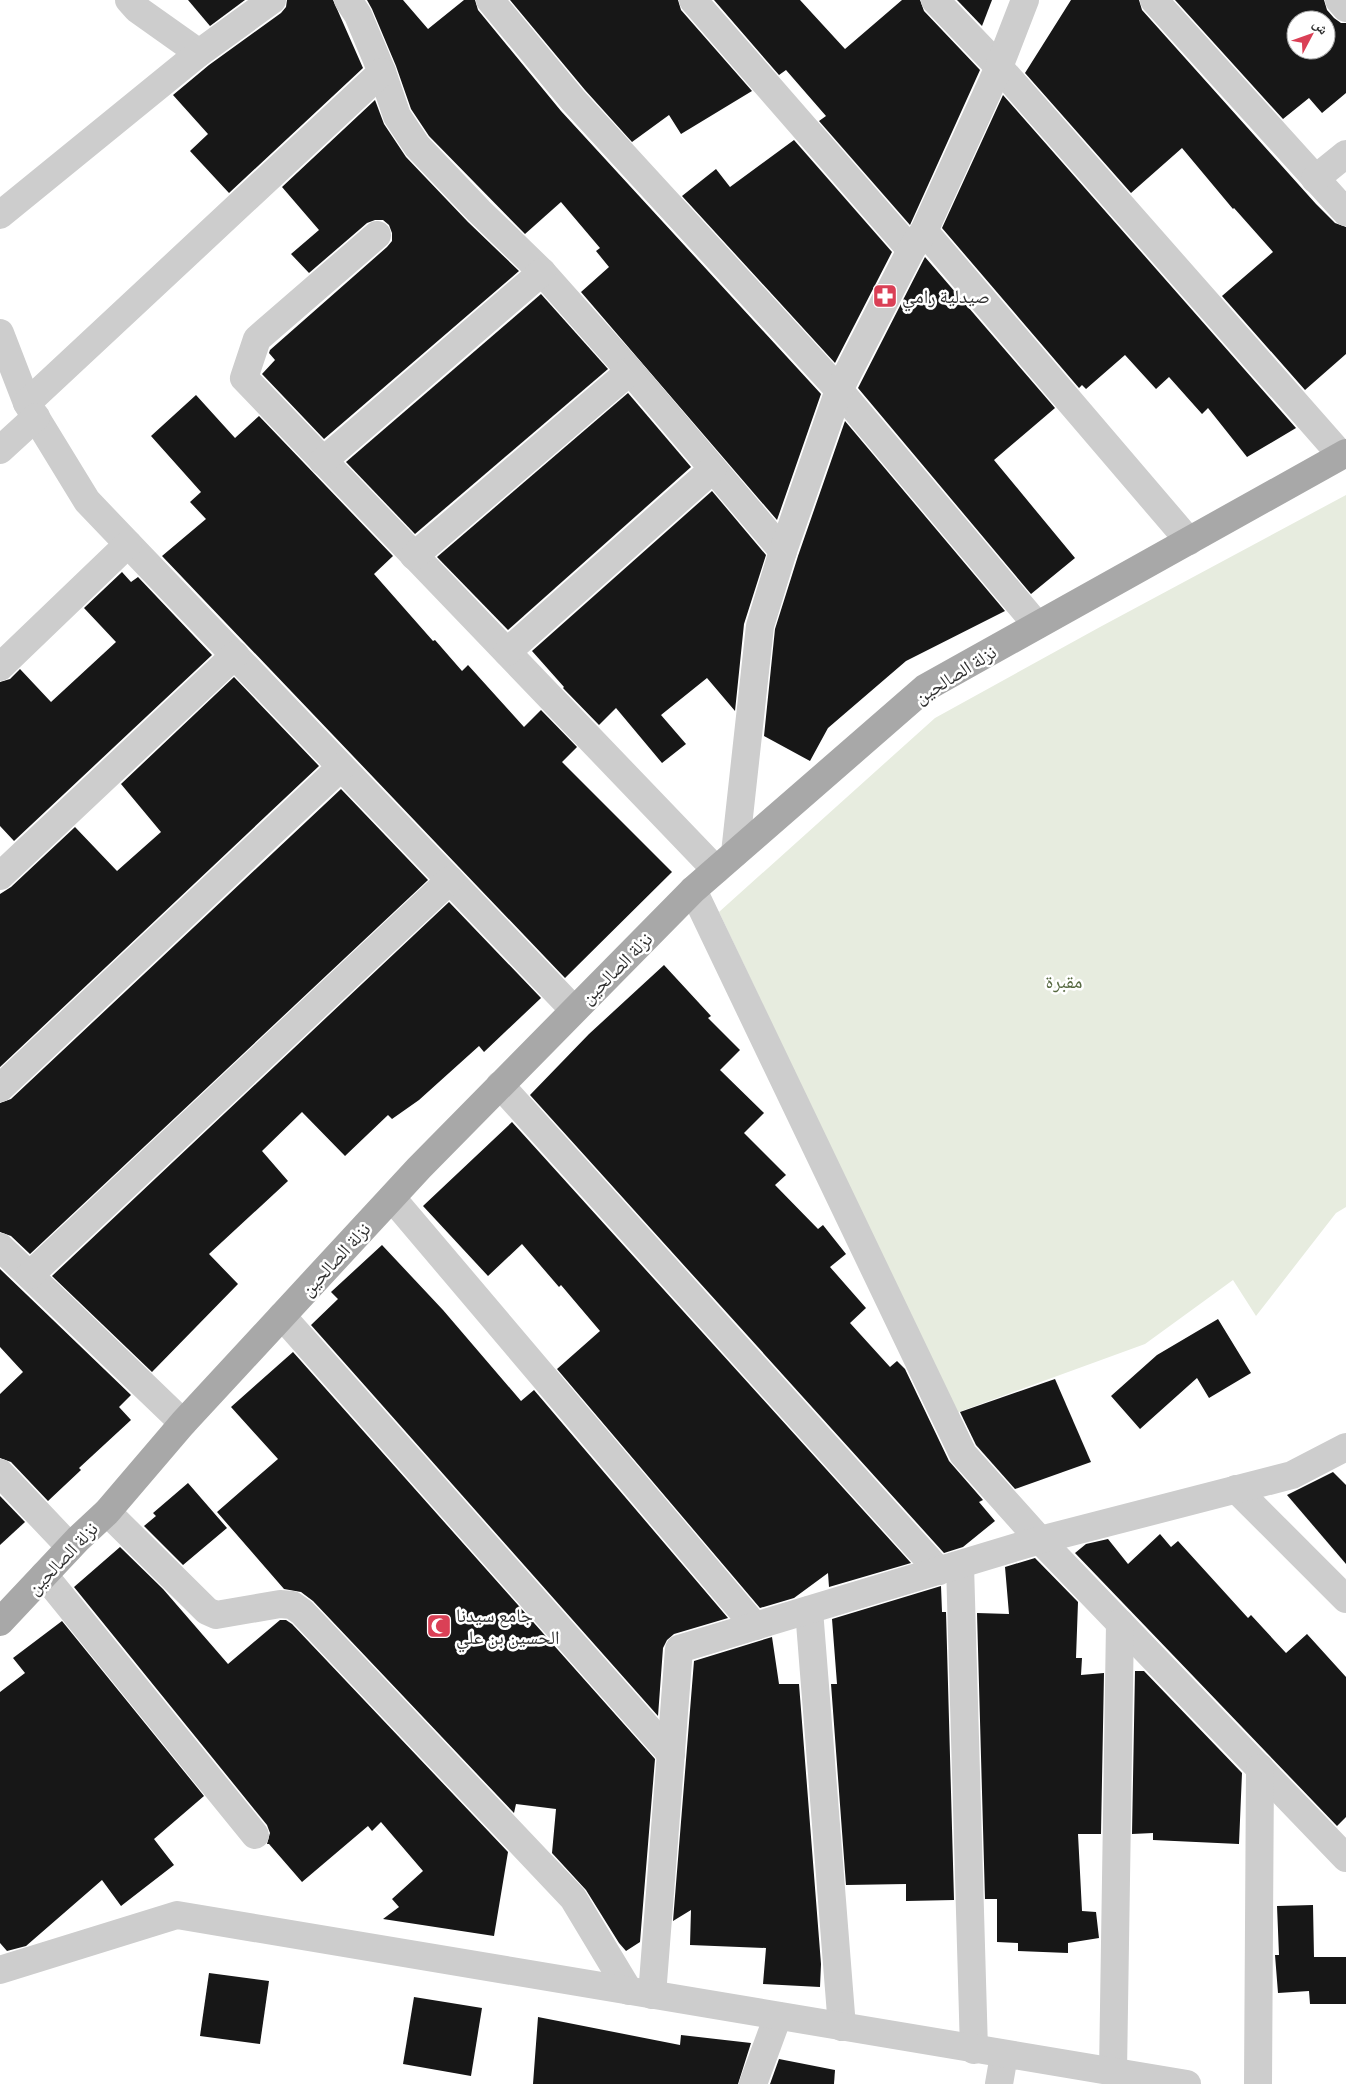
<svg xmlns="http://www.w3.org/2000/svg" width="1346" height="2084" viewBox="0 0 1346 2084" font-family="'PT Sans Narrow','Noto Naskh Arabic',sans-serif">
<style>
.green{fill:#e7ecdf}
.building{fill:#171717;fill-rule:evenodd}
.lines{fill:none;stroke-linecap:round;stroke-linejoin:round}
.minor{stroke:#cdcdcd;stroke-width:28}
.tertiary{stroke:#cdcdcd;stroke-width:28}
.primary{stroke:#a8a8a8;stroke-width:28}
.labels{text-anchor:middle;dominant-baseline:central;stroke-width:5;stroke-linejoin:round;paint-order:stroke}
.poi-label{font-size:19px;fill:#303030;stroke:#fff;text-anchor:start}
.street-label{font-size:19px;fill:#303030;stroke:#fff}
.park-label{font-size:19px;fill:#566940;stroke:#fff}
</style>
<rect width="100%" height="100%" fill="#fff"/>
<polygon class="green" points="1346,495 1346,1207 1336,1213 1256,1316 1233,1280 1145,1344 956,1413 719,912 935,718 1100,627"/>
<g class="building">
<polygon points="188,0 245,0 210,26"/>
<polygon points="287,0 333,0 363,68 229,193 190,151 208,134 173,95 209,65 281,13 286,7"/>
<polygon points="367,0 403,0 428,29 464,0 475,0 478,10 561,111 821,394 777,520 581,292 609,267 596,251 600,248 561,202 525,234 429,136 411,109 396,66 372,9"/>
<polygon points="510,0 678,0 681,10 752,91 681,134 669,115 632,142 585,90"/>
<polygon points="714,0 800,0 845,49 902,0 920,0 924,11 980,70 910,225 819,121 826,116 786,70 779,75"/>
<polygon points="957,0 992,0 982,26"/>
<polygon points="1071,0 1139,0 1142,10 1316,204 1335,223 1346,227 1346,354 1305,390 1222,296 1273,252 1234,208 1233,209 1182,148 1131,193 1025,73"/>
<path d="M1175,0H1324L1327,10L1334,18L1341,23H1346V93L1322,113L1309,98L1283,119ZM1296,20H1326V50H1296Z"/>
<polygon points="1003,95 1296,428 1247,457 1208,408 1202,414 1169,377 1156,389 1125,355 1086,389 1082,385 1079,388 942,228"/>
<polygon points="375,100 384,124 406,157 468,222 519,271 324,439 262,374 275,360 269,353 270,350 387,247 392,241 392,233 389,225 383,220 375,220 367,223 309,273 291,254 319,230 282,187"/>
<polygon points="794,140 892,252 835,363 682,196 716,169 730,187"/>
<polygon points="925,257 1055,408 994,460 1075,558 1031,594 858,388"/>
<polygon points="541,294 608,369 415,534 346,462"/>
<polygon points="628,393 691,467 508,630 437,557"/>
<polygon points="196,395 235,438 259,416 393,556 374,574 433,641 435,640 462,671 468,665 524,727 541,710 577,747 562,762 672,872 565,978 162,556 206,519 190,502 201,492 151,436"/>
<polygon points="845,421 1005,611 906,661 828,728 810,761 764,736 775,629 798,556"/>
<polygon points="712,491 766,555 744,624 735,711 707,678 661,715 686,744 662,763 616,708 599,725 563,688 564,687 532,651"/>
<polygon points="122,572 131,582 138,577 212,655 14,841 0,826 0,682 10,679 20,669 51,702 116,642 84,608"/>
<polygon points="234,677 319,766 0,1067 0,894 11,887 75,827 117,871 161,832 121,784"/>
<polygon points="341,789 428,880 30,1254 11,1236 0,1232 0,1103 11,1099"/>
<polygon points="449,902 541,998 484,1052 479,1046 419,1100 392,1119 388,1115 345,1156 302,1112 262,1151 288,1181 209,1254 238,1284 152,1372 52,1276"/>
<polygon points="664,965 711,1016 708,1018 740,1050 720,1070 764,1113 744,1133 786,1175 775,1185 818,1229 823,1225 846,1254 830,1267 866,1308 850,1323 890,1367 897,1361 905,1369 949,1461 983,1500 979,1502 995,1521 963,1547 944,1553 530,1095 589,1034"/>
<polygon points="512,1122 911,1563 829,1587 828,1573 794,1598 760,1608 557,1369 600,1331 561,1285 559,1287 522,1244 488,1276 423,1206"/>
<polygon points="382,1245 443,1310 521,1401 534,1390 728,1618 674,1634 667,1640 663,1648 658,1716 311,1325 338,1299 331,1292"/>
<polygon points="0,1269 131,1395 119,1407 131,1420 79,1468 81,1470 48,1501 11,1462 0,1458 0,1394 23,1372 0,1347"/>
<polygon points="1218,1319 1251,1373 1209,1398 1197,1378 1140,1429 1111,1396 1157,1355"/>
<polygon points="293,1352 655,1759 640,1942 626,1951 619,1943 586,1890 552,1853 556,1809 516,1804 514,1813 313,1601 301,1592 284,1589 217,1512 278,1459 231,1407"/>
<polygon points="1055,1379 1091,1462 1015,1489 976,1445 960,1412"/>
<polygon points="1333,1472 1346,1485 1346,1564 1287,1495"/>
<polygon points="188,1483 227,1528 183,1565 144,1526 156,1516 153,1513"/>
<polygon points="0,1496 25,1522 0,1545"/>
<polygon points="1160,1534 1171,1547 1178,1541 1248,1618 1251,1615 1286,1653 1307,1634 1346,1677 1346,1817 1337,1826 1075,1553 1086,1544 1108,1539 1128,1564"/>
<polygon points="120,1547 163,1589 228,1664 280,1620 286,1620 292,1624 508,1852 494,1936 383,1919 399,1907 392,1899 423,1871 381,1822 372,1831 368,1826 302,1882 269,1844 267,1844 270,1833 267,1825 74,1587"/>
<polygon points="1035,1558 1078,1602 1076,1658 1082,1658 1081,1675 1104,1673 1101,1834 1078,1834 1082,1911 1096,1912 1099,1938 1068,1943 1068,1953 1018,1951 1018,1943 997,1942 997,1899 985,1899 977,1613 1009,1614 1005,1567"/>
<polygon points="941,1586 942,1612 946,1612 954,1900 906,1901 906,1884 846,1885 831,1684 837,1684 832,1619"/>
<polygon points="62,1621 204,1796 154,1839 174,1865 121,1906 102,1880 26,1946 7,1951 0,1943 0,1692 25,1673 13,1658"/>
<polygon points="772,1637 779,1684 799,1684 821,1964 820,1987 763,1984 766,1948 690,1945 691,1910 673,1921 694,1661"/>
<polygon points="1135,1671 1144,1671 1242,1773 1239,1844 1153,1840 1153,1833 1132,1834"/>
<polygon points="1313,1905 1314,1957 1346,1957 1346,2004 1310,2004 1309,1991 1278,1993 1275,1955 1279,1955 1277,1906"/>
<polygon points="209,1973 269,1981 260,2044 200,2036"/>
<polygon points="414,1997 482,2008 471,2076 403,2064"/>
<polygon points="538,2017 680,2045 681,2035 751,2043 738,2084 533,2084"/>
<polygon points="779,2059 835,2070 834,2084 770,2084"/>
</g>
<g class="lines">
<g class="minor">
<polyline points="129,0 137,9 199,53"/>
<polyline points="348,0 358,15 382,72 397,116 417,146 479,211 542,272 630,371 783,551"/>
<polyline points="490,0 573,100 839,390 1037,625"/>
<polyline points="693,0 911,250"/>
<polyline points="935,0 999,67 1341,455"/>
<polyline points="1154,0 1346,212"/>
<polyline points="1339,0 1346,8"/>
<polyline points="1315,179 1346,154"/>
<polyline points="0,215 199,53 272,0"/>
<polyline points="924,231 1189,541"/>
<polyline points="377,235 257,339 244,378 716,870"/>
<polyline points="0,333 27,403 87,501 574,1010"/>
<polyline points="27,403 382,72"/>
<polyline points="0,450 36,417"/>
<polyline points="323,461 542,272"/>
<polyline points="414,556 630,371"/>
<polyline points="507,652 713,469"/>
<polyline points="0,667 128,544"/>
<polyline points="735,853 760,626 783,551 839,390 911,250 924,231 999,67 1025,0"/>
<polyline points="0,876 235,655"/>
<polyline points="693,890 963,1454 1040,1540 1346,1858"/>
<polyline points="500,1085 939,1571"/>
<polyline points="0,1088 341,767"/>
<polyline points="392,1198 755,1626"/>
<polyline points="0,1247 183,1423"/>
<polyline points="30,1275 450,880"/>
<polyline points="282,1316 671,1754"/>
<polyline points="0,1473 70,1547"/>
<polyline points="1236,1489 1346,1599"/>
<polyline points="107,1512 207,1611 216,1615 280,1604 292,1605 302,1612 573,1898 629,1991"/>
<polyline points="960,1565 974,2050"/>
<polyline points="44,1575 255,1835"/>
<polyline points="809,1610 842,2027"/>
<polyline points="652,1995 679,1649 1040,1540 1292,1475 1346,1447"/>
<polyline points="1113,2072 1120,1623"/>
<polyline points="753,2084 778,2016"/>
<polyline points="999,2084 1004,2055"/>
<polyline points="1258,2084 1260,1768"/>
</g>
<polyline class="tertiary" points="0,1970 177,1915 1187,2084"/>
<polyline class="primary" points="0,1622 78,1539 107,1512 183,1423 419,1168 693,890 925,688 1346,453"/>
</g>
<defs>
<symbol id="pharmacy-square" viewBox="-11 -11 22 22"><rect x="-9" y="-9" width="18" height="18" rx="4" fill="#da4056" stroke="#fff"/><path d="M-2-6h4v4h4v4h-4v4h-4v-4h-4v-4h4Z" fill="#fff"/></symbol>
<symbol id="mosque-square" viewBox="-11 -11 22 22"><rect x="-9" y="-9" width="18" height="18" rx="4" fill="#da4056" stroke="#fff"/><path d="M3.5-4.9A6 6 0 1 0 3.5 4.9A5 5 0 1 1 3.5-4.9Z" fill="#fff"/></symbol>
</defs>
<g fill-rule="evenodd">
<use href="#pharmacy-square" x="871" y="282" width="28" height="28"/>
<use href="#mosque-square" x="425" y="1612" width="28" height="28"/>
</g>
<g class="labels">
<g class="poi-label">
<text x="902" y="296">صيدلية رامي</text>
<text x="456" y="1615">جامع سيدنا<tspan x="456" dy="22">الحسين بن علي</tspan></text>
</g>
<g class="street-label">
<text transform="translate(955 674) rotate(-32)">نزلة الصالحين</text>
<text transform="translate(616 968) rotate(-45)">نزلة الصالحين</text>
<text transform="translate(335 1259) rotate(-47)">نزلة الصالحين</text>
<text transform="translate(62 1558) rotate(-46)">نزلة الصالحين</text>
</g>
<g class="park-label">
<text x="1064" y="981">مقبرة</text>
</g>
</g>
<g transform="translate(1311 35) rotate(49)"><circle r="24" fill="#ffffff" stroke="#acacac"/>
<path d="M0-4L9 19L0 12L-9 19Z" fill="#da4056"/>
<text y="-8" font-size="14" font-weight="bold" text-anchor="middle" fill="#303030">ش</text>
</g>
</svg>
